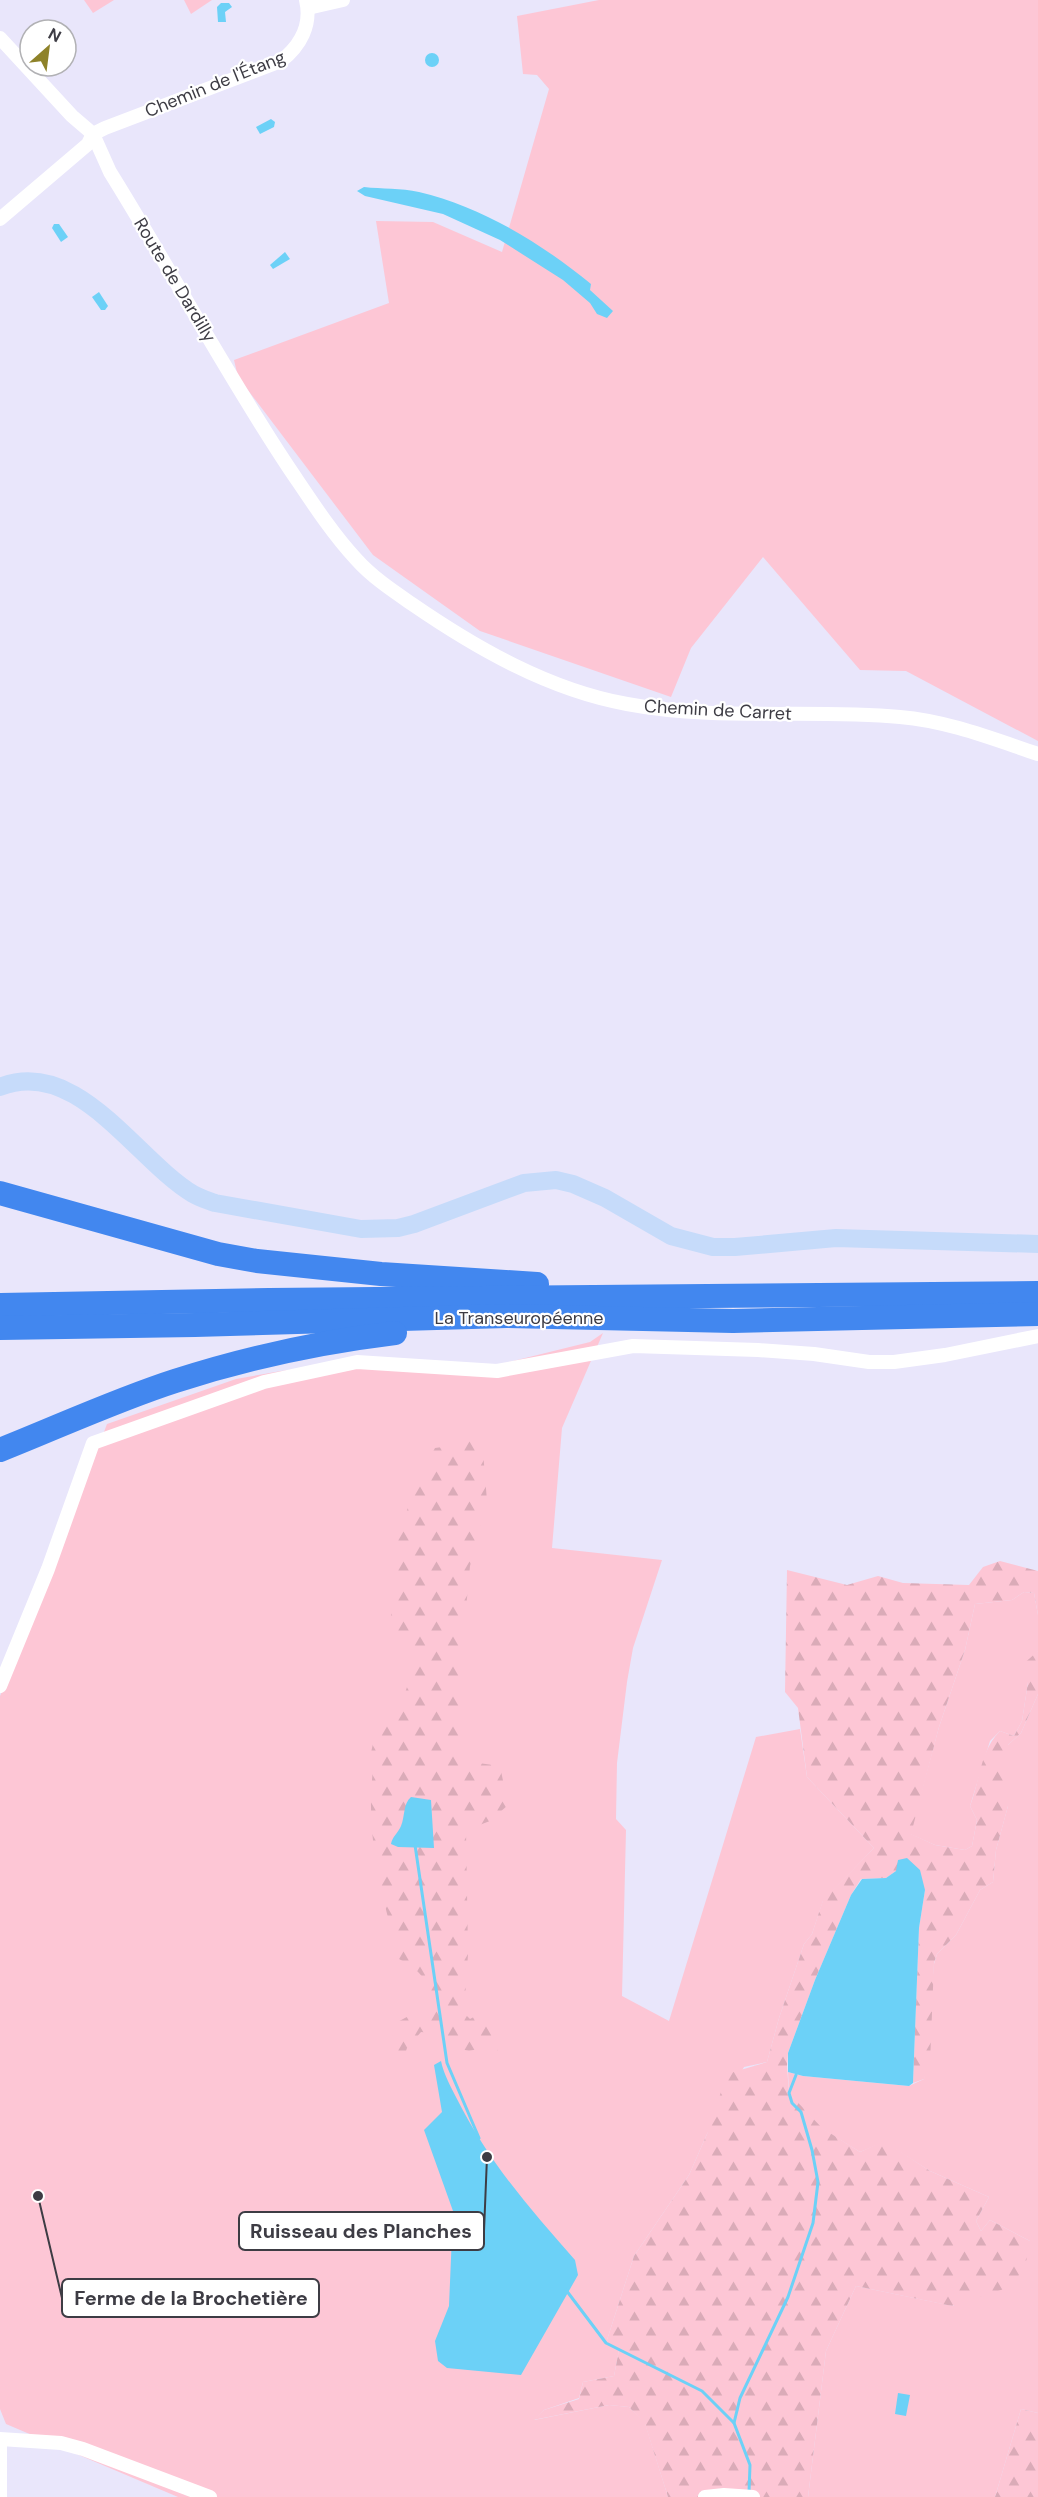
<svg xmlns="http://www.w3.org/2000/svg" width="1038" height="2497" viewBox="0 0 1038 2497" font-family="'DM Sans',sans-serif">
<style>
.grass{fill:#fdc6d5}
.forest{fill:url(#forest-firs)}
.water{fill:#6cd1f7}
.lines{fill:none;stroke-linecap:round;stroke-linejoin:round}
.stream{stroke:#6cd1f7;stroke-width:3}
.street{stroke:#fff;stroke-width:14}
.secondary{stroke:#c6dbfa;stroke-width:18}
.highway{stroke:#4287ef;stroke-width:24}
.labels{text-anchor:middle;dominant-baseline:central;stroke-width:4.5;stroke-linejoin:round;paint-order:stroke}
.street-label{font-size:18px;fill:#3d3c44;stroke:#fff}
.leader{fill:none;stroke:#3d3c44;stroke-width:2}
.callout-dot{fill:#3d3c44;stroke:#fff;stroke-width:2}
.callout{fill:#fff;stroke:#3d3c44;stroke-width:2}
.callout-label{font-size:20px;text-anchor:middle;font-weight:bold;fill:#3d3c44}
</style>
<defs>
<pattern id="forest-firs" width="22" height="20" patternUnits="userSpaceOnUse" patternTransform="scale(1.5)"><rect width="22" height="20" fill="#fdc6d5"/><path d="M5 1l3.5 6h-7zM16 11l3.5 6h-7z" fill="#daabb8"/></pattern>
</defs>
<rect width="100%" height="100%" fill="#e9e6fb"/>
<g class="grass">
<polygon points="84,0 114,0 93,13"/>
<polygon points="184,0 212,0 191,14"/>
<polygon points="599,0 1038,0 1038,741 906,671 860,670 763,557 691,648 671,697 480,631 373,555 238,377 234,360 389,303 376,221 433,222 502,252 549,89 537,75 523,74 517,16"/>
<polygon points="603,1333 562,1428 552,1548 662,1560 633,1648 627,1682 617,1763 616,1819 626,1830 622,1996 669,2021 756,1737 800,1729 807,1777 874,1848 823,1901 812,1934 804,1944 779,2018 767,2062 744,2067 707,2134 689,2175 634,2256 606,2343 619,2350 614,2376 583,2382 579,2398 544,2410 534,2420 609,2405 629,2407 645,2423 668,2497 178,2497 6,2424 0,2409 0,1696 30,1627 107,1424 236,1379 281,1371 354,1362 497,1365 590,1342"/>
<polygon points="1024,1592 1034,1593 1038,1615 1038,1651 1028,1682 1022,1721 1014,1736 1000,1731 990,1741 970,1806 977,1820 972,1846 965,1850 935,1845 910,1834 939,1727 965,1650 975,1604 1012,1600"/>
<polygon points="1038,1694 1038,2413 1021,2409 995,2497 808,2497 826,2351 856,2286 953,2306 1030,2241 990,2220 981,2231 976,2221 989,2197 930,2171 884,2142 860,2152 821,2128 789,2093 788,2072 803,2076 909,2086 924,2079 934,1964 937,1954 956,1935 980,1890 993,1882 996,1850 1008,1806 1008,1745 1021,1733"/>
</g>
<g class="forest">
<path d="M472,1439H482L487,1501L470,1566L458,1694L464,1761L500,1766L508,1805L490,1821L466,1830L468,1954L464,2013L470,2019L481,2013H490L499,2058L478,2049L469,2051L461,2049L442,2034L421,2032L407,2048L395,2083L392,2025L429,2005C428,1978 422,1972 399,1959C382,1895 365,1837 373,1770L369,1763C375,1735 375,1723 400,1708L412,1672L411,1656L390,1629L398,1536L417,1482L435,1448L457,1445Z"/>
<path d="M1000,1561L1038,1571V1615L1034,1593L1024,1592L1012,1600L975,1604L965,1650L939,1727L911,1834L935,1845L965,1850L972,1846L977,1820L970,1806C980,1780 980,1751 1000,1731L1014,1736L1022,1721L1028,1682L1021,1666L1038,1651V1694L1021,1733L1008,1745V1806L996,1850L993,1882L980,1890L956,1935L937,1954L934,1963L930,2063L924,2079L913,2083L919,1928L925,1890L896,1871L886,1878L861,1879L851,1895L815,1980L788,2053L787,2066L789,2093L822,2128L860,2152L884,2141L930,2171L989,2197L976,2221L981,2231L990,2220L1030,2241L1025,2267L1010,2287L952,2306L856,2286L826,2351L808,2497H668L645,2424L629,2407L609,2405L533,2420L544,2410L579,2399L583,2382L614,2376L619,2350L606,2343L634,2256L689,2175L707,2134L727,2074L767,2062L779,2018L804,1944L812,1934L823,1900L874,1848L807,1777L798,1708L785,1692L787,1570L847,1585L878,1576L903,1583L969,1585L983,1567Z"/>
<polygon points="1021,2409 1038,2413 1038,2497 995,2497"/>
</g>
<g class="water">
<polygon points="221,3 229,3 232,7 225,12 226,22 218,22 217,7"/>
<circle cx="432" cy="60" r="7"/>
<polygon points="271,119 275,122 274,127 260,134 256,127"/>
<path d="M364,187C382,189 401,188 419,192C482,207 541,243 591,284L590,290L613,311L607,318L597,314L590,303L563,280L500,240L443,214L365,196L357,191Z"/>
<polygon points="54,224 59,224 68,237 61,242 52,228"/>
<polygon points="285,252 290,259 273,269 270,265"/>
<polygon points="99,292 108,306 105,310 101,310 92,297"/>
<path d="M411,1797L431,1800L434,1848L398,1847L391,1844C392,1837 398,1833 401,1826C405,1816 403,1804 411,1797Z"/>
<polygon points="907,1858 920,1870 925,1890 919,1928 913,2083 909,2086 803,2076 788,2072 788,2053 815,1980 851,1895 862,1879 886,1878 896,1871 898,1860"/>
<path d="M441,2061C444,2075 451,2087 457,2099C488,2161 530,2209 575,2260L578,2275L521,2375L447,2368L438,2361L435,2341L449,2306L453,2211L424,2130L442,2112L434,2065Z"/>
<polygon points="898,2393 910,2395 906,2416 895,2414"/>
</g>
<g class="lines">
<g class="stream">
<polyline points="415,1845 447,2063 479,2138"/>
<polyline points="566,2290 606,2343 702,2391 734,2423"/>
<polyline points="749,2492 750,2465 734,2423 740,2398 788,2297 813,2223 818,2182 812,2150 801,2112 792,2103 789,2093 796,2075"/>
</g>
<g class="street">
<polyline points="308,8 343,0"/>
<path d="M0,38L72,116L93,134L110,172C171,270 225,372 289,468C310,499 331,532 356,559C372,577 393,591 412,604C476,648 549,690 627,704C717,721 809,709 900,717C948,721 993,739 1038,754"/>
<path d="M0,219L88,144L93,134L105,128L281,61C300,46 312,25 306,0"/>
<polyline points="0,1686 48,1569 93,1443 264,1382 357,1362 497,1371 633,1346 758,1350 814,1354 869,1362 894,1362 945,1355 1038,1336"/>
<polyline points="0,2439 61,2443 83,2449 210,2497"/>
<polyline points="0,2444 0,2497"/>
<polyline points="705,2497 724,2495 753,2497"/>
</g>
<path class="secondary" d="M0,1087C77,1056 136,1160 193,1194C200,1198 207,1200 215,1203L361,1229L398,1228L414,1224L524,1183L556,1180L573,1184L605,1198L671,1236L713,1247H735L836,1238L1038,1244"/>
<g class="highway">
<polyline points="0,1193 218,1254 257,1261 381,1274 537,1284"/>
<polyline points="0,1305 269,1300 1038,1293"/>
<polyline points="0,1328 195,1325 506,1316 733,1321 1038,1314"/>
<path d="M0,1450C58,1427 116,1400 175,1381C246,1358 321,1342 395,1333"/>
</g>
</g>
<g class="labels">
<g class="street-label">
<text transform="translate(215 84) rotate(-22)">Chemin de l'Étang</text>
<text transform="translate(175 280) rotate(59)">Route de Dardilly</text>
<text transform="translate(718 710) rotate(3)">Chemin de Carret</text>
<text x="519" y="1318">La Transeuropéenne</text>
</g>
</g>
<path class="leader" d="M487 2157L484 2231M38 2196L62 2298"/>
<g class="callout-dot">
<circle cx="487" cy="2157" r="6"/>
<circle cx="38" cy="2196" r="6"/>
</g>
<g class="callout">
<rect x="239" y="2212" width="245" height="38" rx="6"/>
<rect x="62" y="2279" width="257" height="38" rx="6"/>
</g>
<g class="callout-label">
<text x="361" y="2238">Ruisseau des Planches</text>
<text x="191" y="2305">Ferme de la Brochetière</text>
</g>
<g transform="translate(48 48) rotate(28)"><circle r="28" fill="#ffffff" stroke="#b1b1b4" stroke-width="1.5"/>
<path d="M0-4.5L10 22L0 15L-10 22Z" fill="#8e8229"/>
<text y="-9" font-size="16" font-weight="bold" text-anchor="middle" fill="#3d3c44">N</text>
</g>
</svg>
